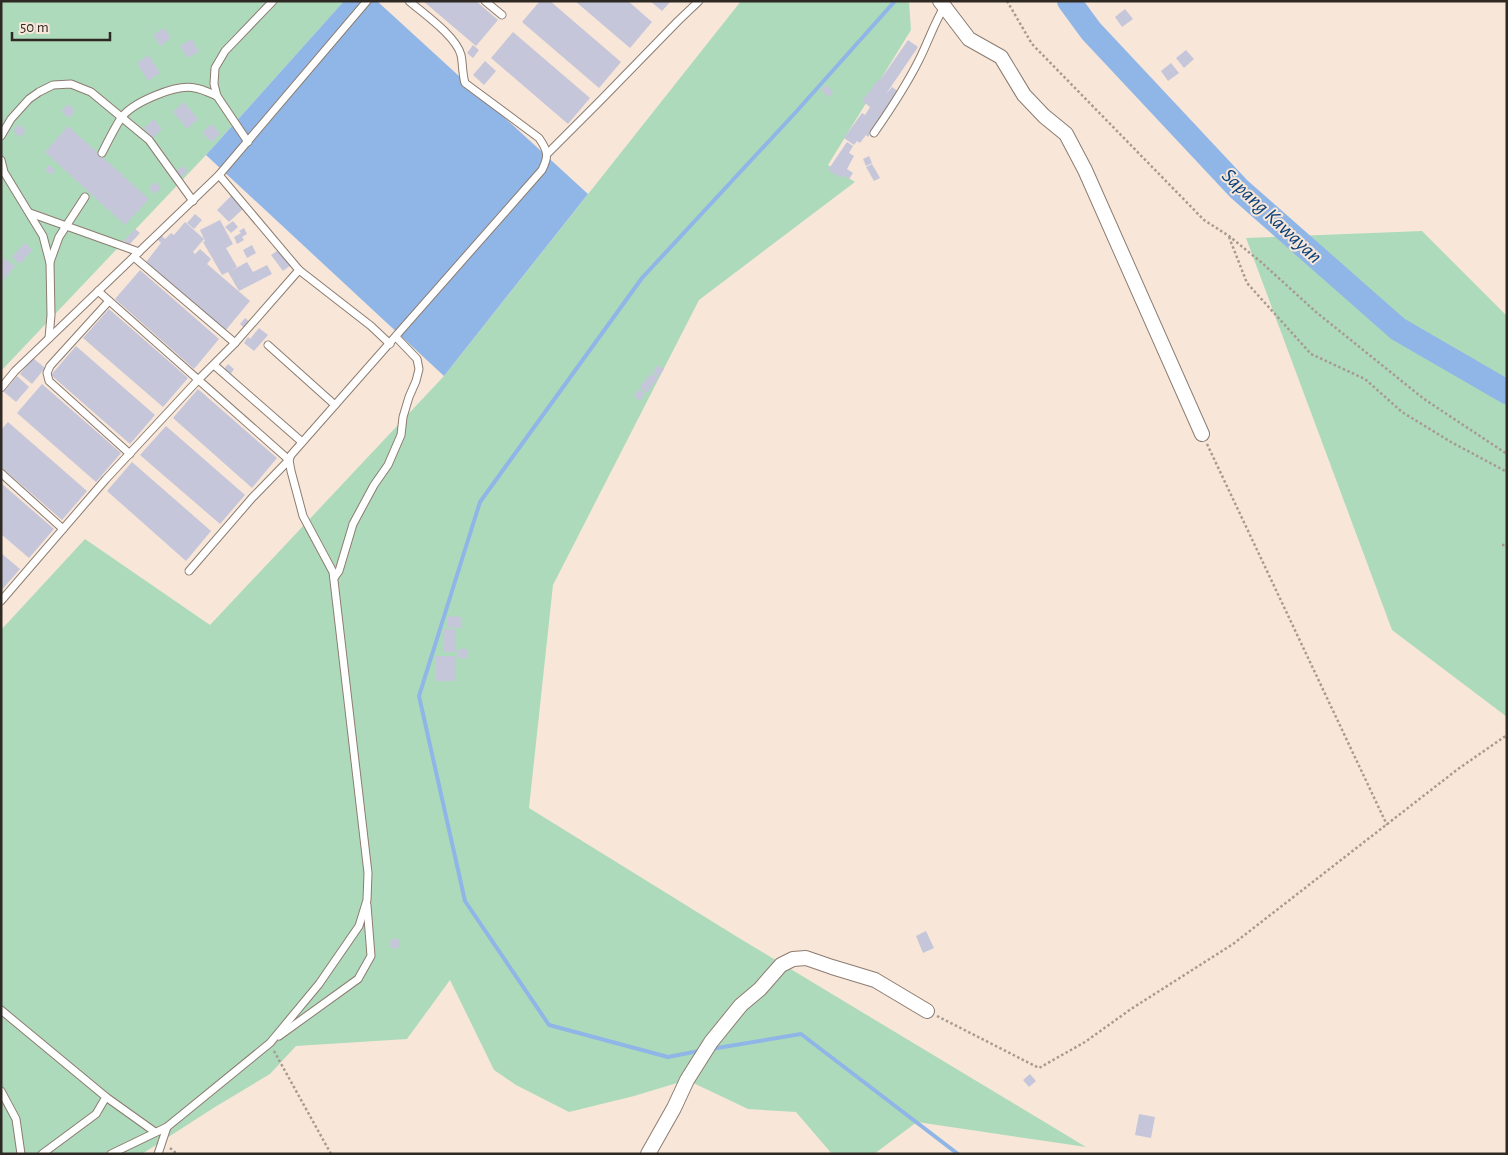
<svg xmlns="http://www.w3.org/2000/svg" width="1508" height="1155" viewBox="0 0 1508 1155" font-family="'Alegreya Sans',sans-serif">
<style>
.green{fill:#aedabc}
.water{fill:#8fb6e6}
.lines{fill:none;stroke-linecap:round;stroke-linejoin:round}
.stream{stroke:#8fb6e6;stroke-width:4}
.river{stroke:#8fb6e6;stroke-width:24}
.building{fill:#c5c6d9}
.service-casing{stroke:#8c7c70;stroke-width:9}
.minor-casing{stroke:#8c7c70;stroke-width:16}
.path{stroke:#a79a90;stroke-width:2.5;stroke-dasharray:2.5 2.5;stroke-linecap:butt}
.service{stroke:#fff;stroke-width:7}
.minor{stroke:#fff;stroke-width:14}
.labels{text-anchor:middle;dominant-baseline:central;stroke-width:4;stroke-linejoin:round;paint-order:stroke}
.water-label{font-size:21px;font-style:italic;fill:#0b417a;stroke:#f8e7d9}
</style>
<rect width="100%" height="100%" fill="#f8e7d9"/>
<g class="green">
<polygon points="1,1 344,1 206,155 1,371"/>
<polygon points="741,1 909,1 911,30 828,165 855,182 699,300 553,585 529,808 739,938 1086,1147 917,1122 874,1154 832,1154 796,1112 748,1109 687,1080 634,1096 569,1112 516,1085 494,1070 450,980 407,1039 296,1046 270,1074 215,1107 142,1154 1,1154 1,630 85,539 210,625 444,376"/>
<polygon points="1422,231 1507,316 1507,717 1392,630 1246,238"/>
</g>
<polygon class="water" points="344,1 377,1 588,194 444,376 206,155"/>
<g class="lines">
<g class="stream">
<polyline points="711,1049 801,1034 958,1154"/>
<polyline points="699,1051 668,1057 549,1025 465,901 419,696 480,502 642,278 795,113 895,1"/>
</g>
<polyline class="river" points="1069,1 1091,31 1239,189 1398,329 1507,392"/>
</g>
<g class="building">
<polygon points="423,1 476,1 498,20 476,46"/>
<polygon points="540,1 550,1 621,62 599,88 522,22"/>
<polygon points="575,1 628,1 652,22 630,48"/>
<polygon points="650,1 671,1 662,11"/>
<polygon points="1125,9 1133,19 1122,27 1115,17"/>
<polygon points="164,28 171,38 160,46 153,35"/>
<polygon points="513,32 590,98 568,124 491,58"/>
<polygon points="192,39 199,52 187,58 180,46"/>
<polygon points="908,40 918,47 886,94 892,87 899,92 868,137 866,135 860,143 857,141 854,145 844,138 862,113 865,115 870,107 862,101 878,80 879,81 888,69"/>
<polygon points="473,45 479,50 473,58 467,53"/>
<polygon points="1186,50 1194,59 1184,68 1176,58"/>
<polygon points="149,55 160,73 148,81 137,63"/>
<polygon points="485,61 496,71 484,85 473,75"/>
<polygon points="1171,63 1179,73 1168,81 1161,71"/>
<polygon points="826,85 833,92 829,97 821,90"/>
<polygon points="184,102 198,119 187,129 173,112"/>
<polygon points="68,104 75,111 69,118 61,111"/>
<polygon points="154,119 162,129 153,138 144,128"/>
<polygon points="19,124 26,131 20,137 13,131"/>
<polygon points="212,124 220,134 211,142 202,132"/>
<polygon points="68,126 149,199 125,225 45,152"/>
<polygon points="847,142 853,146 849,153 854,156 847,169 853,173 849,179 843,175 841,178 828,170"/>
<polygon points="869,156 872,163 866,166 863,159"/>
<polygon points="872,164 880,178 874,181 866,167"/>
<polygon points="49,165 55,170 51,175 45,170"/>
<polygon points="182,166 188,171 181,177 176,171"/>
<polygon points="155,182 161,188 155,194 149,188"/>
<polygon points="232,195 244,208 229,222 217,210"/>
<polygon points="195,214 202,220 194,229 187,223"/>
<polygon points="220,220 233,244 226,248 237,267 231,271 247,262 253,272 267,265 272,274 239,291 228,272 222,275 203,242 205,241 200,230"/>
<polygon points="233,221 238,227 231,233 225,227"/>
<polygon points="185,222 204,239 193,252 195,254 200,249 211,259 207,264 250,301 225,331 146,262 161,243 157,239 161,235 165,239 171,233 174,235"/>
<polygon points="244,228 247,234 242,237 244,240 237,244 234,237 241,233 239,231"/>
<polygon points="135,229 140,233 129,245 124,241"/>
<polygon points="25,243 32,250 20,264 12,257"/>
<polygon points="252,245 256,253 247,258 243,250"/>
<polygon points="280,249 291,265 283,271 271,255"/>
<polygon points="5,258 15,266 1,283 1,262"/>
<polygon points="140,270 219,339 194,369 115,299"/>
<polygon points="109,309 188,378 163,407 83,338"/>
<polygon points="245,318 250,322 244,328 240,324"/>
<polygon points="259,328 268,335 254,351 244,343 248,337 250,339"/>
<polygon points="76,346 155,415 130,444 51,375"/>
<polygon points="33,358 45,368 32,384 20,374"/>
<polygon points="228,364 234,369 230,375 224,369"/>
<polygon points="658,365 664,369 659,377 653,372"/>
<polygon points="651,373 658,378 647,393 640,387"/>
<polygon points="17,376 29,387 16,402 4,392"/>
<polygon points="42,384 121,453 96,482 17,413"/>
<polygon points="198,389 277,458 252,488 173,418"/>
<polygon points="639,389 645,393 640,401 634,396"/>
<polygon points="8,422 87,491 62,520 1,467 1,430"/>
<polygon points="166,426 245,495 220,524 140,455"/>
<polygon points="132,462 211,531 186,561 107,491"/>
<polygon points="1,483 54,529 29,558 1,534"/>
<polygon points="1,553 20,569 1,591"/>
<polygon points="448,616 462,617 461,628 447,627"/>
<rect x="443" y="629" width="13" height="23"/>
<rect x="458" y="649" width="9" height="9"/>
<rect x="435" y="656" width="21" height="25"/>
<polygon points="926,931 934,948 923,953 916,936"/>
<polygon points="398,938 400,947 391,949 389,941"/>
<polygon points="1030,1074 1036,1081 1029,1087 1023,1080"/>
<polygon points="1139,1114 1155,1117 1151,1138 1135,1135"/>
</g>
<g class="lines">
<defs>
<g id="service">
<polyline points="485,1 502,15"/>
<path d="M874,133C890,110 906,86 919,60C928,42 934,24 944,7"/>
<polyline points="1,136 11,119 29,99 39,92 53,85 71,84 91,92 149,140 193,201"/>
<polyline points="248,142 217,96 214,84 215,68 225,51 273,1"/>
<path d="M102,153C108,141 114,129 121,118C133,102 176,84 195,88C202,89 210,93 217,96"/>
<polyline points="547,154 599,102 678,21 699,1"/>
<polyline points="1,160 4,172 43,236 50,263 51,315 49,338"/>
<polyline points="30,213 139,252"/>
<polyline points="134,257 235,343"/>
<polyline points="50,262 59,237 85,197"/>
<polyline points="299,270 371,326 390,344"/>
<polyline points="98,291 289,460 252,498 189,571"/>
<polyline points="109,301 50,366 47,373 49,381 130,454"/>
<polyline points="268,345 335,405"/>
<polyline points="214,365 302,442"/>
<polyline points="1,388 15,371 219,175 367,1"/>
<polyline points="1,473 63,529"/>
<polyline points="334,578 339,571 353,524 374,485 388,465 401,435 403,417 409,397 416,381 419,369 417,359 396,337"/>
<polyline points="1,601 106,479 198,380 235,343 299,270 219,175"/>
<polyline points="1,1010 106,1097 96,1114 42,1154"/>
<polyline points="279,1036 358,979 371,956 367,905"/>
<polyline points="1,1091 16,1119 21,1154"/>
<polyline points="106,1097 155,1132"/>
<path d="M111,1154L167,1127L270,1043L319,984L359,926L367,900L368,873L333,572L303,516L291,471L289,460L291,455L542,170C549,156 548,151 539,138L465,83C462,73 463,64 461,55C456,36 424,14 409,1"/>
<polyline points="158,1154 167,1127"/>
</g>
<g id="minor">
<polyline points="940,1 969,39 1001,57 1024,95 1044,116 1066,134 1085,170 1202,434"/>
<polyline points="648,1154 674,1108 687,1080 711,1042 741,1005 760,989 781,965 793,959 806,958 832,967 875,980 927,1011"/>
</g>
</defs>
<use href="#service" class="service-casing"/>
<use href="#minor" class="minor-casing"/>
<g class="path">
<polyline points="1007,1 1032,44 1204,220 1229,236 1261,262 1316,312 1424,399 1507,454"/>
<polyline points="1229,237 1247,283 1311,354 1365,379 1402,412 1451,442 1507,472"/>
<polyline points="1207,444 1387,825"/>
<polyline points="1502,545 1507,545"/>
<polyline points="937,1016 1039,1068 1085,1042 1131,1009 1233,944 1458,769 1507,735"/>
<polyline points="274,1051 331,1154"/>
<polyline points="170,1148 177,1154"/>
</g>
<use href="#service" class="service"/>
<use href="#minor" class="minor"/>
</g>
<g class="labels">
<g class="water-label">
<text transform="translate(1272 216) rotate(43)">Sapang Kawayan</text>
</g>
</g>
<rect width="1508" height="1155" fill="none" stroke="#2f2924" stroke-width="5"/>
<path d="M12 32v8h98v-8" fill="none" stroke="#2f2924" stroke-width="2.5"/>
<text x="20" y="32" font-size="15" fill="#2f2924" stroke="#f8e7d9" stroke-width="4" paint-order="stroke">50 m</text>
</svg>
